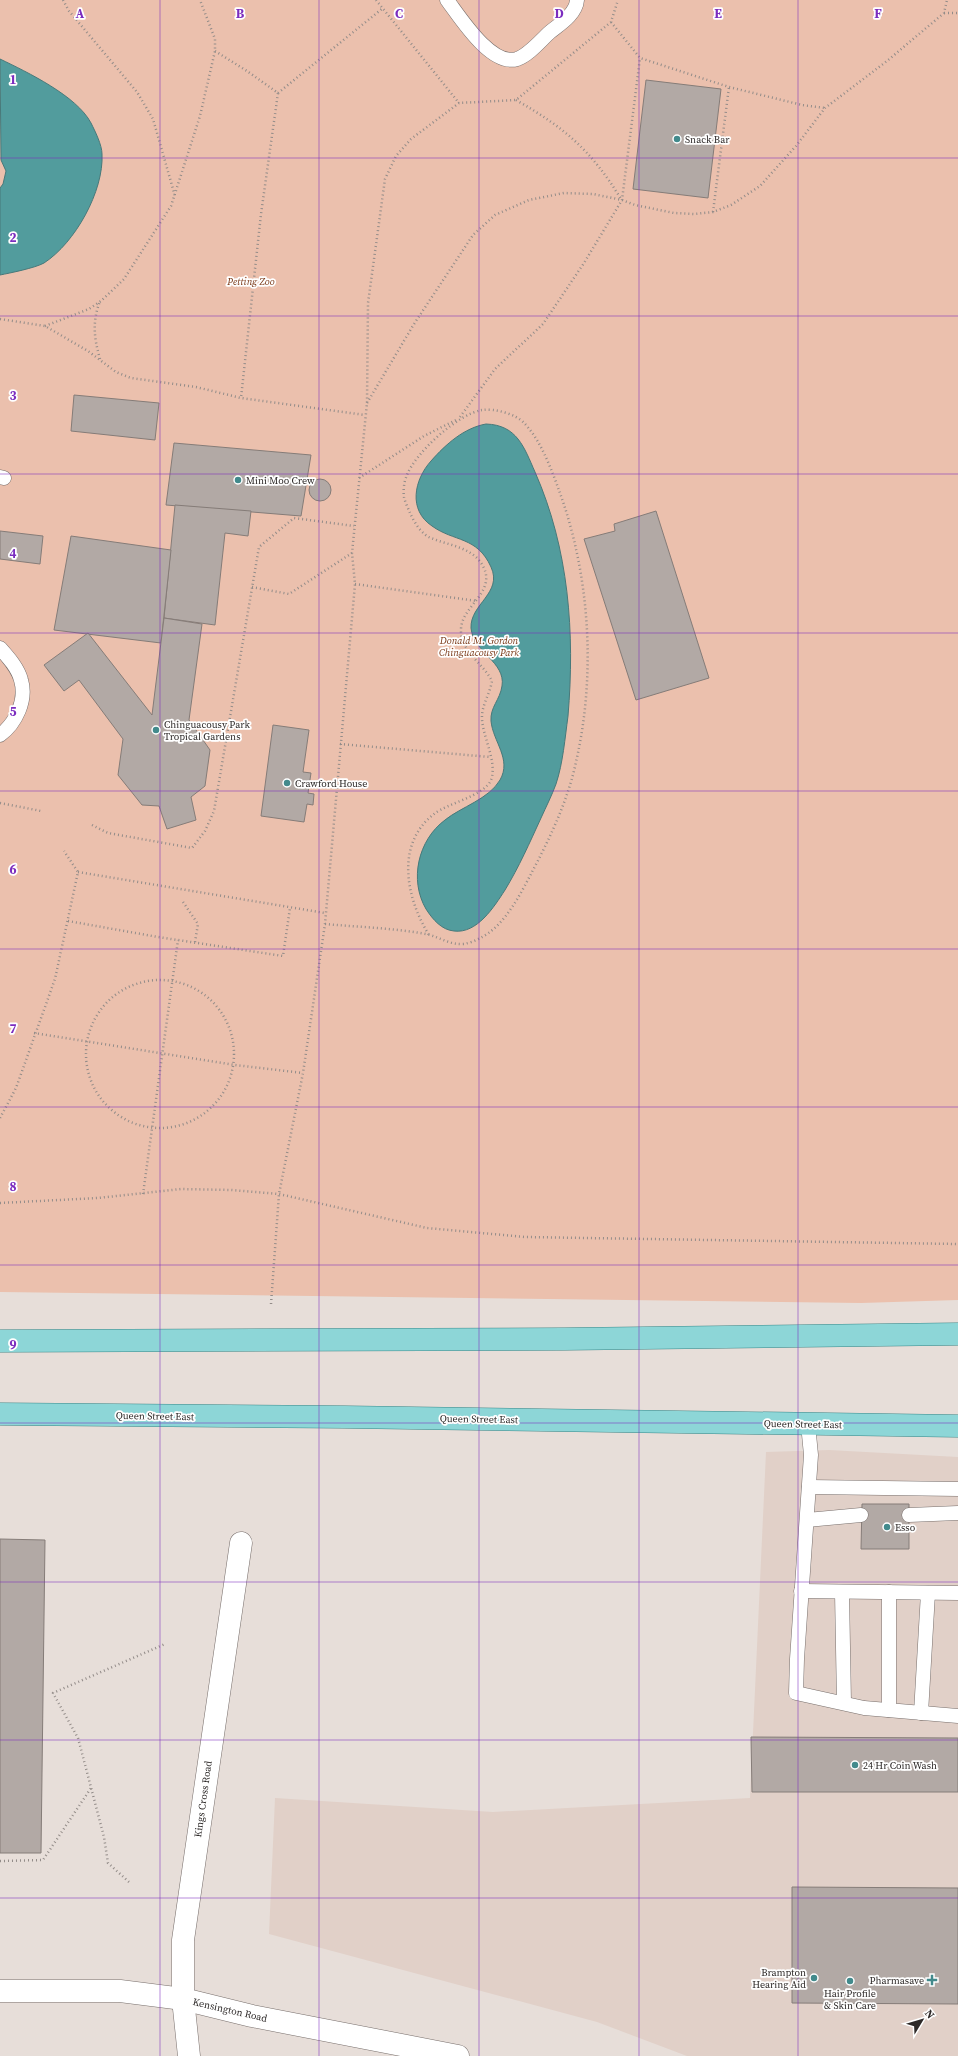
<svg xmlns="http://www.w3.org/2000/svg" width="958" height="2056" viewBox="0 0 958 2056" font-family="'Source Serif 4',serif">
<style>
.built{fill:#e1d0c8}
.green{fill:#ebc0ad}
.water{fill:#529c9d;stroke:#47797a}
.building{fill:#b2a9a5;stroke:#857c78}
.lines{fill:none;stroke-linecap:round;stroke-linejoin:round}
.lane-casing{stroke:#786f6c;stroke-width:15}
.street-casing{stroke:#786f6c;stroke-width:23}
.primary-casing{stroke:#3a8788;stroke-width:23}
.path{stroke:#938c89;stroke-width:2.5;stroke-dasharray:1 3;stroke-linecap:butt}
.lane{stroke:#fff;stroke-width:14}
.street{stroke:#fff;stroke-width:22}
.primary{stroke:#8dd6d7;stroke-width:22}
.grid{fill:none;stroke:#7b2cbf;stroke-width:1;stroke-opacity:0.55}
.poi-dot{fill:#428a8c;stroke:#fff;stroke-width:1.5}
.labels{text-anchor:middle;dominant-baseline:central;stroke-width:3.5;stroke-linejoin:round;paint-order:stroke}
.poi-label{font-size:10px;fill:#2c2827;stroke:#fff;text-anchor:start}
.park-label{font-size:10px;font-style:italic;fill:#793715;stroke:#fff}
.street-label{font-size:10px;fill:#2c2827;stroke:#fff}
.grid-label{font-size:13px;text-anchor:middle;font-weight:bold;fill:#7b2cbf;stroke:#fff;stroke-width:3.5;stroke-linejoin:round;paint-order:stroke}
</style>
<rect width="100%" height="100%" fill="#e7ded9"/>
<polygon class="built" points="829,1450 958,1457 958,2056 687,2056 597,2022 269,1934 275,1798 493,1812 750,1798 766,1452"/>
<polygon class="green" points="0,0 958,0 958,1300 861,1303 0,1292"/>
<g class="water">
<path d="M0,59C27,72 77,96 91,123C95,131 102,145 102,154C104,191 75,243 44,263C35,268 10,273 0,275V188L3,184L6,171L1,160Z"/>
<path d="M486,424C517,425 524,447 535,472C569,549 575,633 568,716C565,738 563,763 556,784C552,795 546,807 541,818C530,842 519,867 505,890C494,907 477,934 454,931C442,930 433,920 426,909C409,880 418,840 445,820C461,807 489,799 500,780C512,759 493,742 491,721C490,707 500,700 502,686C506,662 473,652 471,628C470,604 503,593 491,567C477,536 454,542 432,526C408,510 414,480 431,461C446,444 464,428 486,424Z"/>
</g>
<g class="building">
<polygon points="646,80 721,89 708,198 633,189"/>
<polygon points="74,395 159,403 155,440 71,431"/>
<polygon points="174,443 311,455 301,516 166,505"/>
<circle cx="320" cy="490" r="11"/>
<polygon points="175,505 251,511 248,536 225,533 215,625 164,618"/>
<polygon points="656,511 709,678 636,700 584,539 615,531 614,524"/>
<polygon points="0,531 43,536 40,564 0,559"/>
<polygon points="71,536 171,550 161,643 54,630"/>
<polygon points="164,618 202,624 189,720 210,750 205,786 191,797 196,820 167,829 159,806 142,805 118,775 123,739 79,680 64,691 44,665 88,633 152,715"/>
<polygon points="273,725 309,730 303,772 311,773 308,793 314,794 313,805 307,804 304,822 261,816"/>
<polygon points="862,1504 909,1504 909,1549 861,1549"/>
<polygon points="0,1539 45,1540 41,1853 0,1853"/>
<polygon points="751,1737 958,1738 958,1792 752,1792"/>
<polygon points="792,1887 958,1888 958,2004 792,2003"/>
</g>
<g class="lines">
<defs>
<g id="lane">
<path d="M447,0C460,17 491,67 517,59C529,55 541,40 550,32C560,24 576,14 577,0"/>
<polyline points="0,477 4,478"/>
<path d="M0,648C8,657 18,668 21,680C27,700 16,723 0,735"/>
<polyline points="808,1424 811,1455 797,1659 796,1693 864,1708 958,1716"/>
<polyline points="809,1487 958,1489"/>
<polyline points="909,1515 958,1513"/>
<polyline points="807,1520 861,1515"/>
<polyline points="801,1591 958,1593"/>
<polyline points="842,1592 844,1703"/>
<polyline points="889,1592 889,1710"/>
<polyline points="921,1713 928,1593"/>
</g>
<g id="street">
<polyline points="0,1991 120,1991 183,1999 252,2016 458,2056"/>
<polyline points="189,2056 183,1999 183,1940 241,1543"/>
</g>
<g id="primary">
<polyline points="0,1341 565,1339 958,1334"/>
<polyline points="0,1414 345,1417 958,1426"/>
</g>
</defs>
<use href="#lane" class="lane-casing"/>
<use href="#street" class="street-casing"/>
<use href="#primary" class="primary-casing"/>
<g class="path">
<polyline points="63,0 69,11 137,92 153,119 175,196"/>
<polyline points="376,0 459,103"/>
<polyline points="944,13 958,13"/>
<polyline points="611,22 640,58 729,87 802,105 825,108"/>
<polyline points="215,51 247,71 278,93 261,214 241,398"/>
<polyline points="278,93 383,8"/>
<path d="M516,100C565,128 591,150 621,199"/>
<polyline points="713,212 729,87"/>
<polyline points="0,319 45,326 88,351 116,372 131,378 196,387 241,398 365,415"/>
<polyline points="45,326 89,309 101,301 124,279 171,206 200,116 215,51 215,39 200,0"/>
<path d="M100,359C94,338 92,322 100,301"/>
<polyline points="367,403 414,324 473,235 495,215 529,200 564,193 593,194 622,200 635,205 674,213 694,214 713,212 731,205 760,186 796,146 825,108 887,61 944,13 947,0"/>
<polyline points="460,417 495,369 543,324 584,263 622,200 640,58"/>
<polyline points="359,478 424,436 456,420"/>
<polyline points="355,584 477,601"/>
<polyline points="252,587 289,594 352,553"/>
<polyline points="340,744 490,757"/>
<polyline points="0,803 41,811"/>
<polyline points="92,825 108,833 192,848 205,831 214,811 259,547 294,518 354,526"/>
<polyline points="78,872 325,913"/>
<polyline points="183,902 198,924 195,942"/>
<polyline points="68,921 158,937 283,956 290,908"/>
<path d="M325,924C358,927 393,928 426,934C440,937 449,945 464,944C469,943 475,941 480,938C504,927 520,895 532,872C550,838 568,800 576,762C596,675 590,577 560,493C552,471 541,440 524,423C516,414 494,408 482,410C458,414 416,452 407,475C404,481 403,491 404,497C405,502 408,508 410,513C414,522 422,535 431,538C450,546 474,547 484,568C495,593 462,606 461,629C460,651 483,663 492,681C490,693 483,703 482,715C481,735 498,761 491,780C484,796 448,803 434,814C395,844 406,898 429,935"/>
<circle cx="160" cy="1054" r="74"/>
<polyline points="34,1033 235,1065 303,1073"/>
<polyline points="0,1118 16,1088 55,979 78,872 64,851"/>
<polyline points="143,1194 178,940"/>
<polyline points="0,1203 98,1198 181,1189 231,1190 279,1194 427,1228 525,1237 958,1244"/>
<polyline points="271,1304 279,1194 303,1073 325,924 355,584 352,553 367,403 368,303 385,179 396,156 411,139 459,103 516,100 611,22 618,0"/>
<polyline points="0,1861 43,1860 91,1788"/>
<polyline points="129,1882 108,1863 104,1837 78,1738 53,1693 165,1644"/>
</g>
<use href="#lane" class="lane"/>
<use href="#street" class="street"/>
<use href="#primary" class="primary"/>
</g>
<path class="grid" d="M160,0V2056M319,0V2056M479,0V2056M639,0V2056M798,0V2056M0,158H958M0,316H958M0,474H958M0,633H958M0,791H958M0,949H958M0,1107H958M0,1265H958M0,1423H958M0,1582H958M0,1740H958M0,1898H958"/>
<g class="poi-dot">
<circle cx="677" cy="139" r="4"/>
<circle cx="238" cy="480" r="4"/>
<circle cx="156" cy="730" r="4"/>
<circle cx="287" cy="783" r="4"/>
<circle cx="887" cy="1527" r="4"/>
<circle cx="855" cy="1765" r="4"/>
<circle cx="814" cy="1978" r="4"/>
<path d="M930 1974h4v4h4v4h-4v4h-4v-4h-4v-4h4z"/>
<circle cx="850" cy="1981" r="4"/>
</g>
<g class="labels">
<g class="poi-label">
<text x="685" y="139">Snack Bar</text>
<text x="246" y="480">Mini Moo Crew</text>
<text x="164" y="724">Chinguacousy Park<tspan x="164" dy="12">Tropical Gardens</tspan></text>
<text x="295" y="783">Crawford House</text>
<text x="895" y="1527">Esso</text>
<text x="863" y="1765">24 Hr Coin Wash</text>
<text x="806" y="1972" text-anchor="end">Brampton<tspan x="806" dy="12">Hearing Aid</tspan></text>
<text x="924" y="1980" text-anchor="end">Pharmasave</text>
<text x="850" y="1993" text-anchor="middle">Hair Profile<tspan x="850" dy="12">&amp; Skin Care</tspan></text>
</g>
<g class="park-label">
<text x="251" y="281">Petting Zoo</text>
<text x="479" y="640">Donald M. Gordon<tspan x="479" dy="12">Chinguacousy Park</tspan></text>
</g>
<g class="street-label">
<text transform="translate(155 1416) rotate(1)">Queen Street East</text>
<text transform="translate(479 1419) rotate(1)">Queen Street East</text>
<text transform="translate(803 1424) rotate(1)">Queen Street East</text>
<text transform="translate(203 1799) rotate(-82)">Kings Cross Road</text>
<text transform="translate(230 2010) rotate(13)">Kensington Road</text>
</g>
</g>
<g class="grid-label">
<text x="80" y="18">A</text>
<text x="240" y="18">B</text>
<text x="399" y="18">C</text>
<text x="559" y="18">D</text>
<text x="718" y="18">E</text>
<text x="878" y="18">F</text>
<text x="13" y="84">1</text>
<text x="13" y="242">2</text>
<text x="13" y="400">3</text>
<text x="13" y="558">4</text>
<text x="13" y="716">5</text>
<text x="13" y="874">6</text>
<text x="13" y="1033">7</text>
<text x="13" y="1191">8</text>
<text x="13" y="1349">9</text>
</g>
<g transform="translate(922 2020) rotate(52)" stroke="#ffffff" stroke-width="3" paint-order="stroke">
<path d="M0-3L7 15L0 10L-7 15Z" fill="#2c2827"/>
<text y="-6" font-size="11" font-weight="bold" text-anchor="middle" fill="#2c2827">N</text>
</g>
</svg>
